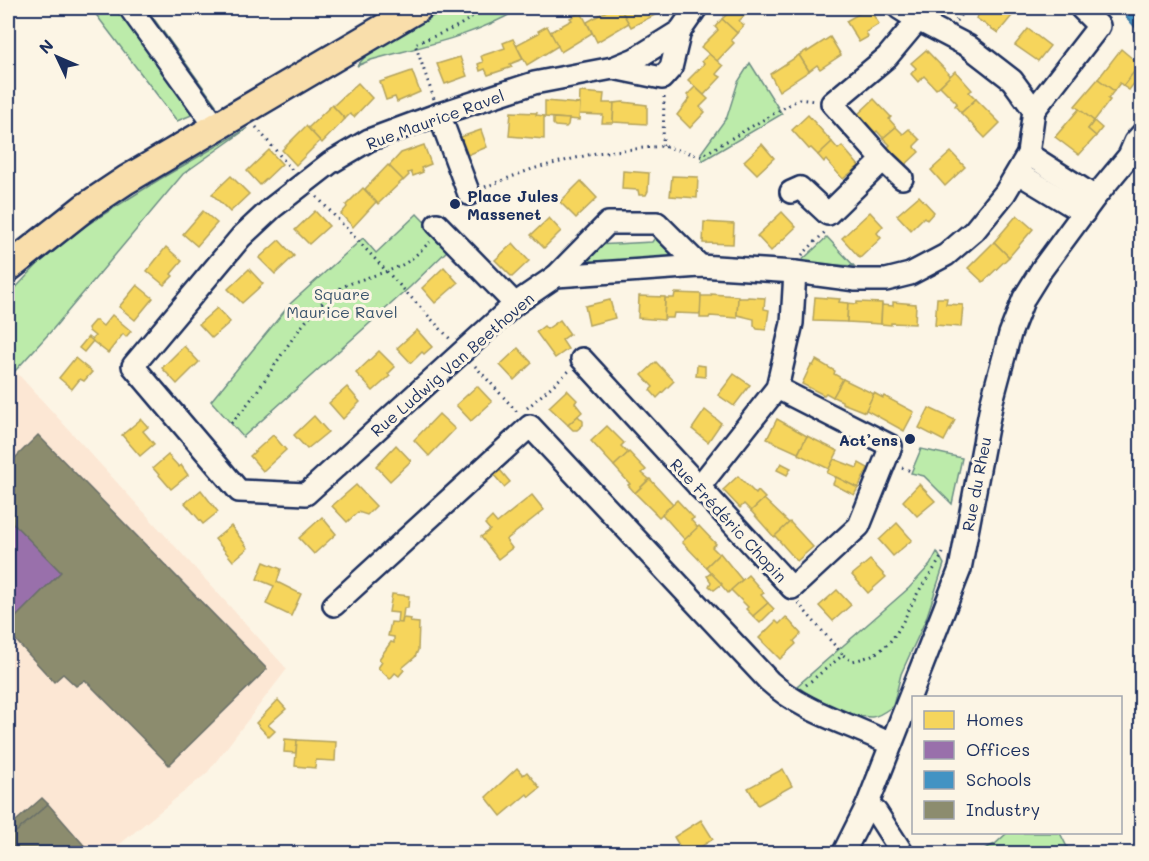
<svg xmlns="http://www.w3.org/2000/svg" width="1149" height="861" viewBox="0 0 1149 861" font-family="Mali,sans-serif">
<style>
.built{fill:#fce7d4}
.green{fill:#bcebaa;stroke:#6c8d84;stroke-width:1.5}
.homes{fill:#f6d55c;stroke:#b4a35d;stroke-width:1.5}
.offices{fill:#9970ab;stroke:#735c94;stroke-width:1.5}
.schools{fill:#4393c3;stroke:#3775a5;stroke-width:1.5}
.industry{fill:#8c8c6e;stroke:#6a7069;stroke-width:1.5}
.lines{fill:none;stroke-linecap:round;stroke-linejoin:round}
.minor-casing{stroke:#1b2f5e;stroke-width:26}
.major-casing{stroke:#1b2f5e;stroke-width:32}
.path{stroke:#1b2f5e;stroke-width:3;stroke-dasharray:1.5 4.5;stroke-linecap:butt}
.minor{stroke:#fcf5e5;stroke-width:21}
.major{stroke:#f9deab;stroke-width:27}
.poi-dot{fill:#1b2f5e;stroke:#fcf5e5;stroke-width:2}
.labels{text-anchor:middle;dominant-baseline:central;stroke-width:6;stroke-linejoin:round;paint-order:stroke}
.street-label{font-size:16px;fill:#1b2f5e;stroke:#fcf5e5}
.poi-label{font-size:16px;font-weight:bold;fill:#1b2f5e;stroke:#fcf5e5;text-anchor:start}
.park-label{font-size:16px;fill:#3b556d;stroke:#fcf5e5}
</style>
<rect width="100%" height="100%" fill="#fcf5e5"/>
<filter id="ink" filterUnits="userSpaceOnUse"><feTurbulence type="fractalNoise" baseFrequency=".0167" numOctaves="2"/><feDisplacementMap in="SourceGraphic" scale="12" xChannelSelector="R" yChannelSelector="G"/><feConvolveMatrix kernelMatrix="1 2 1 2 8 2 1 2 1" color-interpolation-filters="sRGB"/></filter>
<g filter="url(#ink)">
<polygon class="built" points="8,363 287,669 207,773 109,853 8,853"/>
<g class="green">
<polygon points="91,8 146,8 216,105 177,121"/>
<path d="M448,8H521C476,36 422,46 371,60L357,66L370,51Z"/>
<polygon points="750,63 782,114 702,161 701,153 727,117 738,82"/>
<polygon points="248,128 183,174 53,329 15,371 8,359 8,296 38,264 85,226 160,179"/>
<polygon points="417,214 450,248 410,287 243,437 211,401 291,303 363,238 376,253"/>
<polygon points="658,233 677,249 674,258 588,265 584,261 596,245 652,242"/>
<polygon points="827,237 854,266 799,263"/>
<polygon points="921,449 962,458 952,504 924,476 911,473"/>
<path d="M937,552L944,564L926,619L901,674L893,706C886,711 880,716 872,717C849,718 814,699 797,686L909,588L930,565Z"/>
<polygon points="1007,833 1060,833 1070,853 976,853 995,844"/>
</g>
<g class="homes">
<polygon points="609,8 620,8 629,23 597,42 587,22 610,9"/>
<polygon points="620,8 654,8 652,9 655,15 631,27"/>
<polygon points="725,8 752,8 739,21 744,25 737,33 722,19 729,12"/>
<polygon points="869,8 879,24 866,32 868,37 859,42 846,21"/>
<polygon points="984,8 1012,8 1016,11 998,33 976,18"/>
<polygon points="581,12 592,33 561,52 550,32 572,20 570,18"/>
<polygon points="722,19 737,33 731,40 734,43 717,61 701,47 718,30 715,27"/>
<polygon points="547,26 558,46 527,65 516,45 539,33 538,31"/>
<polygon points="1028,29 1050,46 1038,61 1015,45"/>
<polygon points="830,37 841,55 820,69 817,65 809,71 799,55 807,50 807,52"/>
<polygon points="513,39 523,59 510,64 512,67 488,75 485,69 480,71 478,64 483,62 481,56 505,48 503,43"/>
<polygon points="1121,49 1140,65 1123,86 1120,83 1114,91 1098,79"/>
<polygon points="926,50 951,76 936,89 924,76 918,82 911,74 916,68 911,63"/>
<polygon points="709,54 723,66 716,74 721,77 704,95 688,80 704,64 702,61"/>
<polygon points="799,55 809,71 779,91 770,74"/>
<polygon points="460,57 467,76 445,84 437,64"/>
<polygon points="412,71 420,92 397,102 395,97 386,100 380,82"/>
<polygon points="955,71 972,90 969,92 976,99 961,113 955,106 957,103 940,86"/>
<polygon points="1134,72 1139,77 1129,90 1123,86"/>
<polygon points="1098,79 1114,91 1108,99 1110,100 1094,121 1075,106"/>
<polygon points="358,83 372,98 354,117 350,114 345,119 333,106"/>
<polygon points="695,87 708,99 700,107 705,112 690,128 677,115 690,98 687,95"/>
<polygon points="580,92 604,94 603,103 614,103 613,123 602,123 603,115 579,114"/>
<polygon points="874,99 891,117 889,119 896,127 883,138 877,131 874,134 857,115"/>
<polygon points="976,99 1000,123 985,138 961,113"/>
<polygon points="545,101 580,104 579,120 545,117"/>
<polygon points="623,102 647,105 647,124 613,122 614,103"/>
<polygon points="332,105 345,119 322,143 308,128"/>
<polygon points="1079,109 1094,121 1088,129 1096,136 1079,155 1055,137"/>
<polygon points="511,112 537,113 536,115 544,116 544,139 509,136"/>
<polygon points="808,115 832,142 818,155 811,148 809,149 792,130"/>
<polygon points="553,118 569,119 568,125 566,127 555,126 553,124"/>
<polygon points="1094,121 1102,128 1096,136 1088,129"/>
<polygon points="306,126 320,141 296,165 282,150"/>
<polygon points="896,127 903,134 909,129 920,140 914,146 919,152 904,166 887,148 890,145 883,138"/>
<polygon points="481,130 487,147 465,156 458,138"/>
<polygon points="832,142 838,149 842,146 859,166 843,179 826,160 824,162 818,155"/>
<polygon points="762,144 774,158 757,174 744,161"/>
<polygon points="424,145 431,164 421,168 423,172 413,176 411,172 408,173 409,175 403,181 389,166 401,153"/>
<polygon points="269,150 282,164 260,185 247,171"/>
<polygon points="951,152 965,167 945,186 931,170"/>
<polygon points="388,165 403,180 378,204 365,189"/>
<polygon points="623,171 649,173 648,191 646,195 639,195 638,190 622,189"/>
<polygon points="231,176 249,194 230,212 212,194"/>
<polygon points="672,176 698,177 697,198 670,196"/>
<polygon points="581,181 597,198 576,218 560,202"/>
<polygon points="363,188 376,202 353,227 341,214 347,207 346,205"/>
<polygon points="919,196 934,212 927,220 924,217 911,230 897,215"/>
<polygon points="203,211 217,223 197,246 183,234"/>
<polygon points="315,211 329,226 309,244 295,230"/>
<polygon points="782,212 796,227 771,251 757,236"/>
<polygon points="870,212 883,226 877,233 881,238 860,258 842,238"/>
<polygon points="1017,215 1033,229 1009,257 994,242"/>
<polygon points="549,218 561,231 544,248 531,235"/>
<polygon points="704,222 734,224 733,244 703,243"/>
<polygon points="279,240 294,256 275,274 259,258"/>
<polygon points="994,242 1009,257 983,282 968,268"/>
<polygon points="513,243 529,261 512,277 495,260"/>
<polygon points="166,247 182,261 171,274 173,276 164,285 147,271"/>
<polygon points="444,267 458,283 435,303 422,288"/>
<polygon points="249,269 263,284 242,303 228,289"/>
<polygon points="137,285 153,298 135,320 119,307"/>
<polygon points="675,293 701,294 701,314 674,313 673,318 664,318 665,298 674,298"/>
<polygon points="711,294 738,296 737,318 710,316 709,318 700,318 701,296 711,296"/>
<polygon points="639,296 665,297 664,320 638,318"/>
<polygon points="748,297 765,298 764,309 769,310 766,330 757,329 754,325 754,319 737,315 738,298 747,298"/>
<polygon points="815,297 840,299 839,302 848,303 847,322 813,321"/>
<polygon points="937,298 947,298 946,304 963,305 961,327 935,325"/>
<polygon points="610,300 615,318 589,325 585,306"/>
<polygon points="857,302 882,303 881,324 847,322 848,303 857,304"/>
<polygon points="893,302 916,304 915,324 891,323 891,325 881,324 882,305 893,306"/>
<polygon points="217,308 230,322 212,338 199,324"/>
<polygon points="112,315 131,331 126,337 123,334 108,353 91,340 95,336 89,331 88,328 94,321 97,321 103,326"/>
<polygon points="560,320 570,334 562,340 568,349 555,358 536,332 544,326 547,329"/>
<polygon points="417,330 432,347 424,354 422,352 411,363 397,348"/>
<polygon points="88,337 93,341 84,352 79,348"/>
<polygon points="184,346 199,362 177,384 162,368"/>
<polygon points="518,348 532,363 514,380 500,365"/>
<polygon points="379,351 395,367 388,374 390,376 373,391 356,373"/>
<polygon points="75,358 92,372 84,381 80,379 72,389 59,378"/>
<polygon points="816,360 835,371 834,374 843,379 833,397 826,393 824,395 802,384 811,365 813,366"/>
<polygon points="656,362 674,381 657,398 650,390 653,387 642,375"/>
<polygon points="697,365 705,366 705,377 696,376"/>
<polygon points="734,374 750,385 734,406 718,395"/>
<polygon points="843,379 874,394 865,412 842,403 842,401 833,397"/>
<polygon points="477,386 492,402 471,421 456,405"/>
<polygon points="347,387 360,402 343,419 329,403"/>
<polygon points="567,390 577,400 575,403 582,412 568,425 549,407"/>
<polygon points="874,393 883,398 884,396 914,412 904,431 866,410"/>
<polygon points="929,408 955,420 944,441 919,428"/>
<polygon points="705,410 721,423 708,442 692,429"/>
<polygon points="439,414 455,429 429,456 414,440"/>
<polygon points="314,416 328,432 307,449 294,435"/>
<polygon points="578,416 583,421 583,425 577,430 573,430 568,425"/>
<polygon points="141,419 148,427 143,431 154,444 140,456 122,435"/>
<polygon points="777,419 807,436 798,453 767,439"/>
<polygon points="607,426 624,443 621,446 628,453 614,466 591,441"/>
<polygon points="273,435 286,450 263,471 250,456"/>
<polygon points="807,436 838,451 829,469 798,454"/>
<polygon points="396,445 411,461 390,481 376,466"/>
<polygon points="629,452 646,470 642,473 649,479 635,493 628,485 630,484 614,466"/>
<polygon points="168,455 179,467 181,465 188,475 171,489 153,468"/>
<polygon points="834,459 857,468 859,463 868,468 858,488 827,473"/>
<polygon points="781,463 791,468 787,475 777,470"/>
<polygon points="500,470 510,482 504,487 494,475"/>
<polygon points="738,476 756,494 758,491 765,498 751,511 744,504 740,508 723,490"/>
<polygon points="836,477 858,488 854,495 833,484"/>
<polygon points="650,479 673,504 659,517 635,493"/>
<polygon points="919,484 935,501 917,516 903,501"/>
<polygon points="356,485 376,506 367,515 358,512 347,522 332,506"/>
<polygon points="201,490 218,512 203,524 185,503"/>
<polygon points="532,495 544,510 506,540 512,548 498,559 481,537 490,530 485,524 492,517 497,523"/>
<polygon points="764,499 789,523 774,537 751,511"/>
<polygon points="677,500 694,518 691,520 698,528 685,540 662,514"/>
<polygon points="322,517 336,534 314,554 299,538"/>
<polygon points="790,522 813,547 797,561 775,536"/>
<polygon points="897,523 912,540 893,556 879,540"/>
<polygon points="231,526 248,548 233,561 215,539"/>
<polygon points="699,526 716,544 712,547 719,554 706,567 682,542"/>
<polygon points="720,553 742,580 728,593 706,567"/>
<polygon points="870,560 886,577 868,593 852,575"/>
<polygon points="264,562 281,569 277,582 301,594 291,616 266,604 274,586 257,579"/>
<polygon points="711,573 722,584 714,590 709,586 711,582 707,576"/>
<polygon points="748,575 764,593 761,595 768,603 753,616 746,609 748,607 731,590"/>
<polygon points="837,590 851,605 833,621 819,606"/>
<polygon points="392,594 409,596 408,608 404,608 402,623 397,623 398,613 389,612"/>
<polygon points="768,603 774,609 760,623 753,616"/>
<polygon points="786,617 801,634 794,641 796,644 780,659 759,638 776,621 779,624"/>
<polygon points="403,618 411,619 410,622 419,623 418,650 415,657 402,668 404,670 399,676 395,673 390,679 378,668 382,662 379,659 391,642 394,643 394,637 388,636 391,622 402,623"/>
<polygon points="278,700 286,709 268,725 275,731 269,737 256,723"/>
<polygon points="285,739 297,740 296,753 284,752"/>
<polygon points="297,740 336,742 335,761 316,760 315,768 295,766"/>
<polygon points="517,768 523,775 527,772 540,788 529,797 527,794 501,816 486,797"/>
<polygon points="783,769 792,786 758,805 748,788"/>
<polygon points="701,820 713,839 690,854 684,854 674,837"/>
</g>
<polygon class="offices" points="8,518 61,572 8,625"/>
<polygon class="schools" points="1122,8 1142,8 1142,35 1126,17 1127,16 1121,9"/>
<g class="industry">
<polygon points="38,435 267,669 169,765 85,680 76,686 63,674 54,682 8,632 8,625 61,572 8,518 8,465"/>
<polygon points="42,798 48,804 8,839 8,828"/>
<polygon points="48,804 88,850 84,854 8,854 8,839"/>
</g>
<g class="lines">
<defs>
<g id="minor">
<polyline points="130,8 216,127"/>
<polyline points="696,8 680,31 635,59 613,68 534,83 439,114 369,140 330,163 272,208 241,237 133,366 239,491 306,494 515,304 556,276 700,266 795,272 856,280 886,280 910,274 946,255 974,231 1005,193 1028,154 1034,110 1099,26 1081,8"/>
<polyline points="899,8 918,20 968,46 1012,80 1034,110"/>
<polyline points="613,68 662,78 671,68 680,31"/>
<polyline points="439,114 469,194"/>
<polyline points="1028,154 1095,197"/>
<polyline points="883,160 902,178"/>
<polyline points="1018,173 1084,213"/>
<polyline points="791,192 800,188 828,214 883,160 832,103 887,57 918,20"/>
<polyline points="437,224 515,304"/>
<polyline points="556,276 608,223 657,223 700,266"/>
<polyline points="582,359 792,588 859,526 891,446 777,388"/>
<polyline points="699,487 777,388 792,323 795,272"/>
<path d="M334,605L530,426L769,681C804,713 849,723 890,744"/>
<polyline points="867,806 876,812 903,854"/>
<polyline points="843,854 867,806 960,569 992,401 1010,334 1024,298 1042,269 1095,197 1129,156 1135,142 1142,134"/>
</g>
<polyline id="major" points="8,268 84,208 126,180 418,8"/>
</defs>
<use href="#minor" class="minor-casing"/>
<use href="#major" class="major-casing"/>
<g class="path">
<polyline points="438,13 449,8"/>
<polyline points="956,21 966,8"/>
<path d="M434,99L415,44C432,36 472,25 478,8"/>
<polyline points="256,127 292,170"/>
<polyline points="663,146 664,97"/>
<polyline points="485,187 532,169 596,153 663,146 701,156 799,99 815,101"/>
<polyline points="317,197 450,339"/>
<polyline points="802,255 825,232"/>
<polyline points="475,366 519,414"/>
<polyline points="527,408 569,371"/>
<path d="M231,423C269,384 290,329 333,293C349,280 383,275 402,265C412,260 422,249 430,242"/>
<polyline points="902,468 911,471"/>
<polyline points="798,603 843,655"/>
<path d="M806,685L843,655L852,661C892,654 898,630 915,598C923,582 936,569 943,553"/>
</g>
<use href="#minor" class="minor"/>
<use href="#major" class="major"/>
</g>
</g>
<g class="poi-dot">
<circle cx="455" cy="204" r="6"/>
<circle cx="910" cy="439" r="6"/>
</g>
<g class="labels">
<g class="street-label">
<text transform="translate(435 119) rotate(-20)">Rue Maurice Ravel</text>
<text transform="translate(452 364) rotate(-41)">Rue Ludwig Van Beethoven</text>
<text transform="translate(976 484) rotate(-79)">Rue du Rheu</text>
<text transform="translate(729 520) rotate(47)">Rue Frédéric Chopin</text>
</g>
<g class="poi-label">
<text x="467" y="195">Place Jules<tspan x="467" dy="18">Massenet</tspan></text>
<text x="898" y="439" text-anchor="end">Act’ens</text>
</g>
<g class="park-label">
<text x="342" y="293">Square<tspan x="342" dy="18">Maurice Ravel</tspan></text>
</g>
</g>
<rect width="1149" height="861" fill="none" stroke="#fcf5e5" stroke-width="30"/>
<rect x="15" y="15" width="1119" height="831" fill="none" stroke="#1b2f5e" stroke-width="2" filter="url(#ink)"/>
<rect x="912" y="696" width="210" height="138" fill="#fcf5e5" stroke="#a2a6af" stroke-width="1.5"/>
<rect x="924" y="711" width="30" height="18" fill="#f6d55c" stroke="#a2a6af" stroke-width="1.5"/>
<text x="966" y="726" font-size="18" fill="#1b2f5e">Homes</text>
<rect x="924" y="741" width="30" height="18" fill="#9970ab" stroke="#a2a6af" stroke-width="1.5"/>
<text x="966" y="756" font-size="18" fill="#1b2f5e">Offices</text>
<rect x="924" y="771" width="30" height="18" fill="#4393c3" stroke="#a2a6af" stroke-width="1.5"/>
<text x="966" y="786" font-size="18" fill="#1b2f5e">Schools</text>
<rect x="924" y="801" width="30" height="18" fill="#8c8c6e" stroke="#a2a6af" stroke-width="1.5"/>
<text x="966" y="816" font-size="18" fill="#1b2f5e">Industry</text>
<g transform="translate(57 57) rotate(314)" stroke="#fcf5e5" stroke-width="4.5" paint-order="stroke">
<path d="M0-4.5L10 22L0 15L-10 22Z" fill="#1b2f5e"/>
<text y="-9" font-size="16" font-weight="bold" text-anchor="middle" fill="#1b2f5e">N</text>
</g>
</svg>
